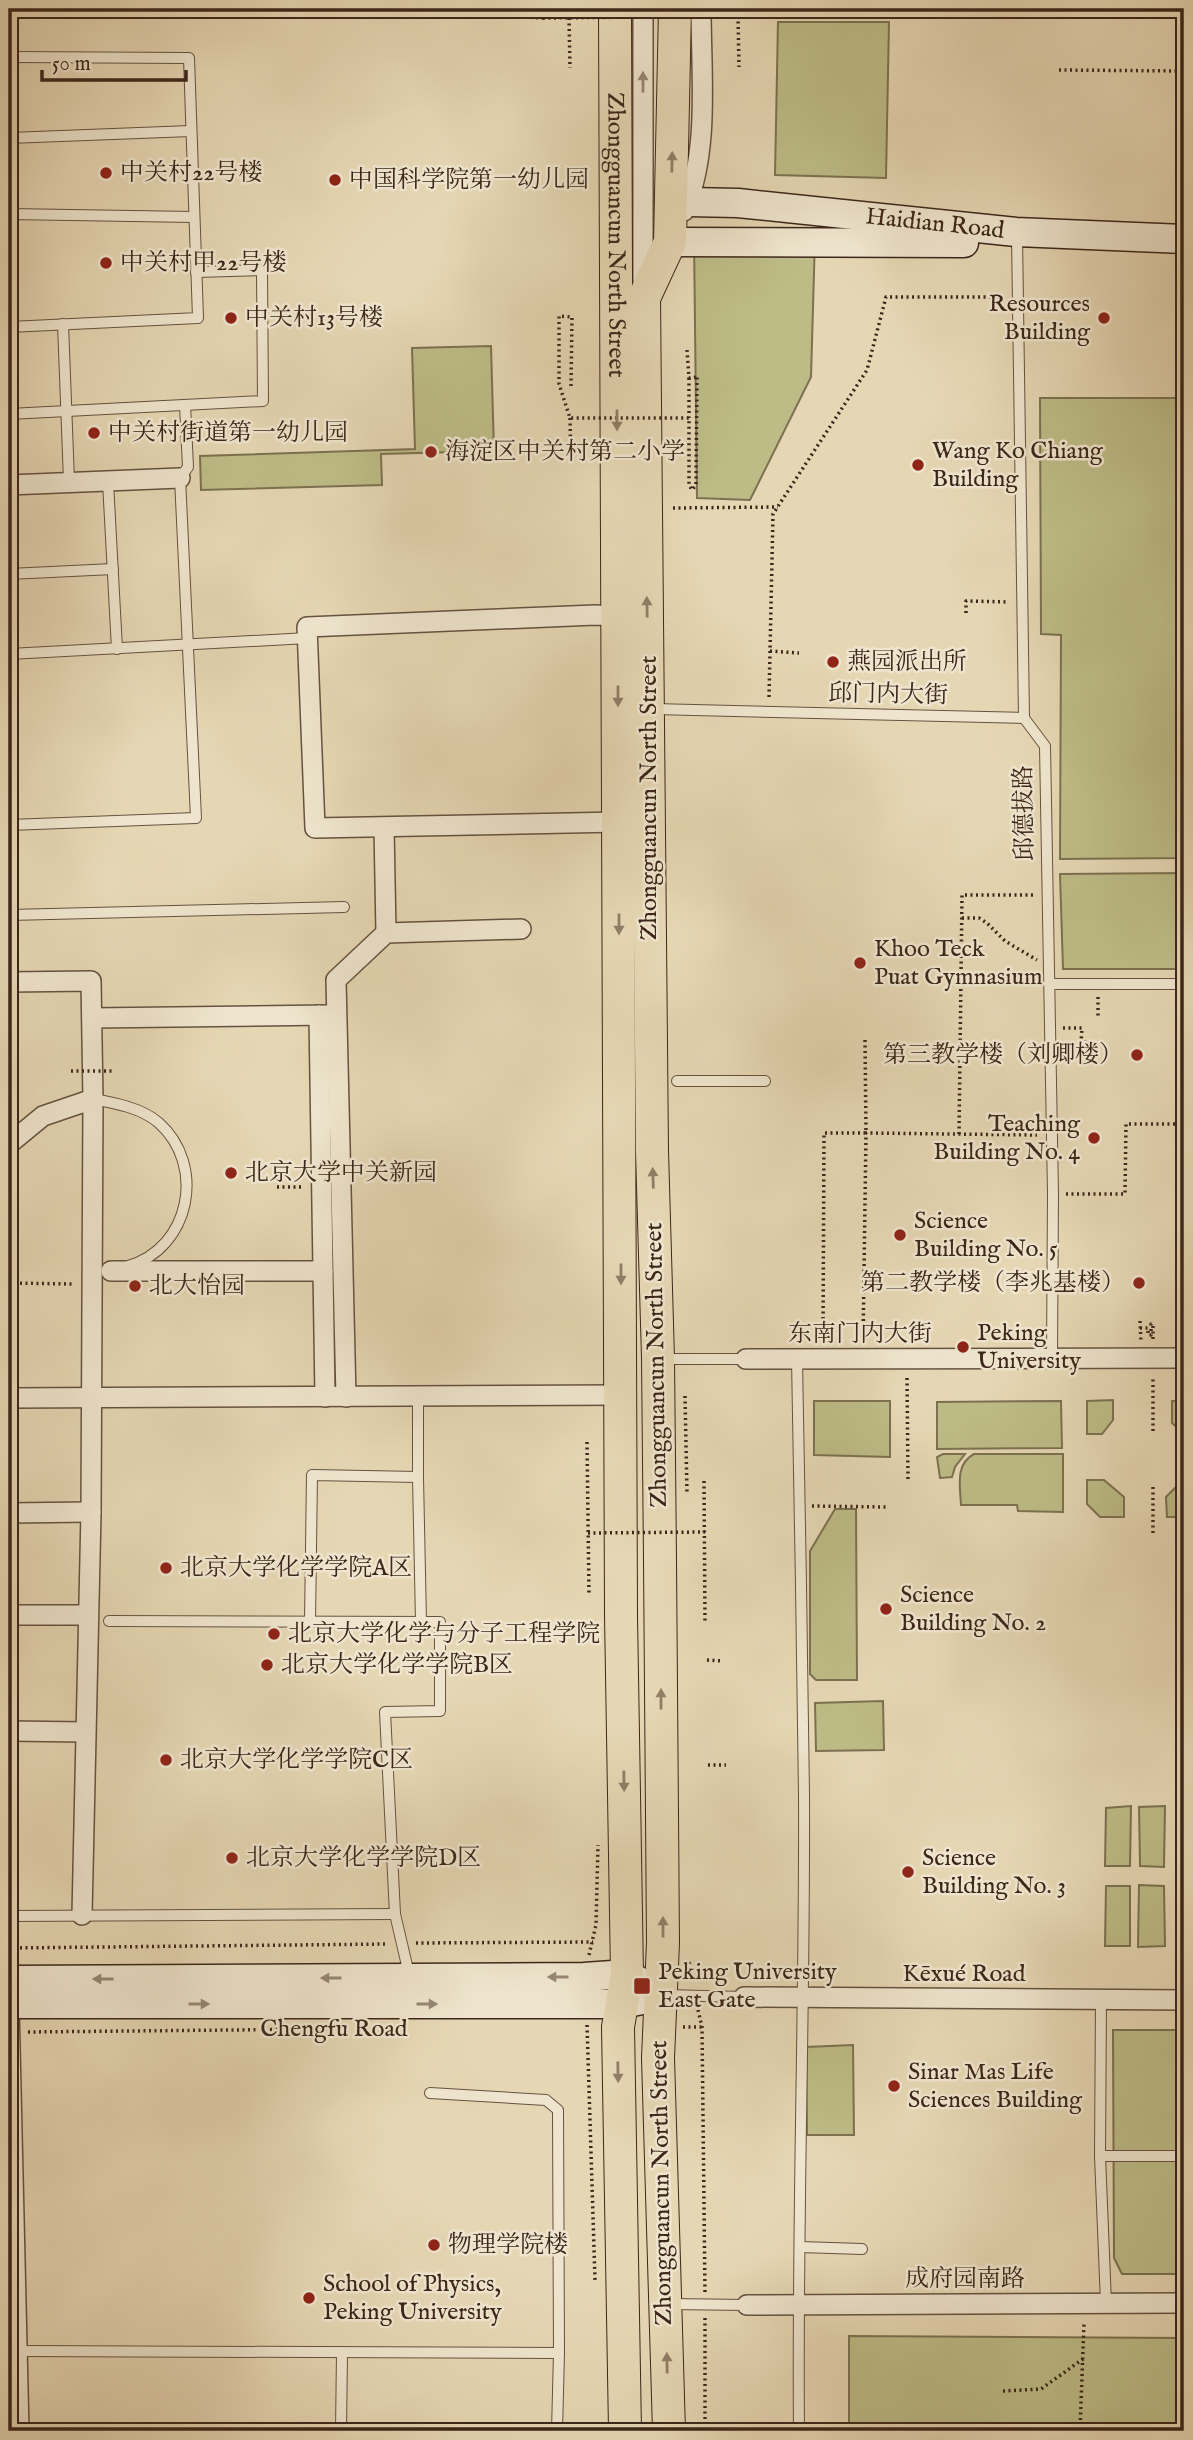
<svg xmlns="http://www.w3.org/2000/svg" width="1193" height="2440" viewBox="0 0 1193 2440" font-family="'IM FELL English','Noto Serif SC',serif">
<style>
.green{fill:#bdbc87;stroke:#7c7150;stroke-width:2}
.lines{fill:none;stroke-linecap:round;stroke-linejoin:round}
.lane-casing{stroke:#665240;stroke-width:12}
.street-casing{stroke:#665240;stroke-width:22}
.secondary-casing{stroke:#3c261a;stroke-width:31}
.primary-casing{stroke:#3c261a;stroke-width:34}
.path{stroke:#3c261a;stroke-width:3.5;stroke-dasharray:2 3.5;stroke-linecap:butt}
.lane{stroke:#efe5ce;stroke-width:10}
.street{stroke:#efe5ce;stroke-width:19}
.secondary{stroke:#efe5ce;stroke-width:28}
.primary{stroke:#e6d7b4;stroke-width:32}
.path-bridge{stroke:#3c261a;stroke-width:3.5;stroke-dasharray:2 3.5;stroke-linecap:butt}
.oneway{fill:#968674}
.oneway2{fill:#917e67}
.poi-dot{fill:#8f2418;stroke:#efe5ce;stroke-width:2.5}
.labels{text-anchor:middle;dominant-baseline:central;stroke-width:5;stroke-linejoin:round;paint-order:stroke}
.poi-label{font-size:24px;fill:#3c261a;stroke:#efe5ce;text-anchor:start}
.street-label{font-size:24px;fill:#3c261a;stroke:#efe5ce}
</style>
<rect width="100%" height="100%" fill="#e6d7b4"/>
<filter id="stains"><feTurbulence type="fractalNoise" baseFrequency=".00286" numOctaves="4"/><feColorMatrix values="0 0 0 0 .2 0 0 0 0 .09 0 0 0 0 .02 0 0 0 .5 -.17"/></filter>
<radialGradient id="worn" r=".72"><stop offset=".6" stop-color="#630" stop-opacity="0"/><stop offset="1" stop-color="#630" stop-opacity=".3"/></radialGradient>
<g class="green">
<polygon points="778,22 889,22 886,178 775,175"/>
<polygon points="694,238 815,238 811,377 750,500 697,498"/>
<polygon points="491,346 494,451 381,454 382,485 201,490 200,456 415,449 412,348"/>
<polygon points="1040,398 1183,398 1181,858 1060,859 1061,635 1041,634"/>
<polygon points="1184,873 1184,969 1063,969 1060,874"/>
<polygon points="1113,1400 1113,1420 1102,1434 1087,1434 1087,1401"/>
<polygon points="814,1401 890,1401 890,1457 814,1455"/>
<polygon points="1061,1401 1062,1448 937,1449 937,1402"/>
<polygon points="1172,1401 1184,1401 1184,1434 1172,1423"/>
<polygon points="943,1454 965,1454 955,1467 952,1477 940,1478 937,1457"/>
<path d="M974,1454H1063V1512L1018,1511L1017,1505H961C960,1486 955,1464 974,1454Z"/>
<polygon points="1184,1479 1184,1517 1167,1517 1166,1497"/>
<polygon points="1087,1480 1104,1480 1124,1497 1124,1517 1100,1517 1087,1504"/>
<polygon points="835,1509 856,1509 857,1680 816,1680 810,1674 810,1551"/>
<polygon points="883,1701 884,1750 816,1751 815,1703"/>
<polygon points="1131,1806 1130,1866 1105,1866 1106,1808"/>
<polygon points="1165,1806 1164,1867 1140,1866 1139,1807"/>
<polygon points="1139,1885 1164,1886 1165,1946 1138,1947"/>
<polygon points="1106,1886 1130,1886 1130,1946 1105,1946"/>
<polygon points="1113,2030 1184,2030 1184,2274 1122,2274 1114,2258"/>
<polygon points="853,2045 854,2135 807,2135 806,2047"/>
<polygon points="849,2336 1184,2338 1184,2431 849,2431"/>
</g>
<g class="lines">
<defs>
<g id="lane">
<polyline points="9,57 189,58 198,318 9,327"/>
<polyline points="9,138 191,131"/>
<polyline points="9,214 194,217"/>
<polyline points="1017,236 1024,718 1045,746 1053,1194 1052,1358"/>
<polyline points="63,324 69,481"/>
<polyline points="9,414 263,401 262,270 196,272"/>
<polyline points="108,482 117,649"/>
<polyline points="9,574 113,569"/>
<polyline points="9,654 308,638"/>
<polyline points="654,709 1024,718"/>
<polyline points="9,825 196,818 180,478 188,467 185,405"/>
<polyline points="9,880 11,915"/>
<polyline points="9,915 344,907"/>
<polyline points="1049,984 1184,984"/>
<polyline points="677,1081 765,1081"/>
<path d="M93,1099C115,1103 142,1108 159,1123C206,1165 191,1248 128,1266"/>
<polyline points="662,1359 746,1359"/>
<path d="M797,1359C799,1504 803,1650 804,1795C805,2007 797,2219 799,2431"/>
<polyline points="418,1477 421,1622"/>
<polyline points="109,1621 440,1622 440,1711 385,1712 395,1914 409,1974"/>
<polyline points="310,1622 312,1475 418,1477 418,1396"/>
<polyline points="9,1916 395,1914"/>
<polyline points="666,1995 744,1997"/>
<polyline points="1101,2000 1100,2156 1183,2156"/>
<polyline points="430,2093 546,2100 558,2110 559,2353"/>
<polyline points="1100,2156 1106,2303"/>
<polyline points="800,2247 862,2249"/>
<polyline points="669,2304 747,2305"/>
<polyline points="18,2351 559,2353 557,2431"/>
<polyline points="341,2431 342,2352"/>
</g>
<g id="street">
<polyline points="643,9 643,286"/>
<path d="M684,211C710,152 701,73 701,9"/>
<polyline points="9,485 180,478"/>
<polyline points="618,822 315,828 307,627 595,615 619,616"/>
<polyline points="384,827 386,933"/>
<polyline points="9,982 91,981 93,1099"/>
<polyline points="319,1015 325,1397"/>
<polyline points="92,1018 329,1015"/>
<polyline points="9,1144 43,1116 93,1099 91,1512 82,1915"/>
<polyline points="111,1271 323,1271"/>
<polyline points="746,1359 1184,1358"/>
<polyline points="346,1397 336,980 386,933 521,929"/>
<polyline points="9,1398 621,1395"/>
<polyline points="9,1513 91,1512"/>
<polyline points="9,1615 88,1615"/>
<polyline points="9,1731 85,1732"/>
<polyline points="744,1997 1184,2000"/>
<polyline points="9,2004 19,2431"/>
<polyline points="747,2305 1184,2303"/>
</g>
<g id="secondary">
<path id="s1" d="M688,202L738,203L1016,232L1184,239"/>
<polyline points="670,242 964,243"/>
<polyline points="9,1980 584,1977 627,1974 662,1995"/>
<polyline points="9,2004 622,2004 642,2000"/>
</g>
<g id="primary">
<path id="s2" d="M615,9L621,1615L627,1974L618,2027L625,2431"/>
<polyline points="669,2431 658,2058 663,1943 660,1560 658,1358 652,1151 644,298 670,242 675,9"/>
</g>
</defs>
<use href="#lane" class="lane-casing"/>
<use href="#street" class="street-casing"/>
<use href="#secondary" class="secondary-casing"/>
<use href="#primary" class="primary-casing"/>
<g class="path">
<polyline points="758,9 758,16 819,9"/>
<polyline points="503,16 543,18 543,9"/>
<polyline points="738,16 739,67"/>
<polyline points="569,18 570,68"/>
<polyline points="1059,70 1184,71"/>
<polyline points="687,350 689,378 697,377"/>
<polyline points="689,378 689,418"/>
<polyline points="570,418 571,463"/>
<polyline points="673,508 778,507"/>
<polyline points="966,613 966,601 1009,602"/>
<polyline points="770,651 799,653"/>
<polyline points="769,697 773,514 867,370 886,297 1004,297"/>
<polyline points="962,918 979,918 987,923 1005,941 1037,960"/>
<polyline points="1098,997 1098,1018"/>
<polyline points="1063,1028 1082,1028 1081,1043 1085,1043 1085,1037"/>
<polyline points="959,1134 962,895 1036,895"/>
<polyline points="277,1187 303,1187"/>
<polyline points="1066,1194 1125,1194 1126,1124 1184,1124"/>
<polyline points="9,1283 73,1284"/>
<polyline points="1140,1321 1141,1342"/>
<polyline points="1140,1328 1148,1328 1148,1335 1151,1335 1151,1324 1153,1324 1153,1339"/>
<polyline points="823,1341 824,1133 866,1133 865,1039"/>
<polyline points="863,1343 866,1133 1037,1135"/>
<polyline points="907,1378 908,1480"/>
<polyline points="685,1396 687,1493"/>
<polyline points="1153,1431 1153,1378"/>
<polyline points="587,1442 589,1595"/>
<polyline points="704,1481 705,1623"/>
<polyline points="812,1506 886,1507"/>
<polyline points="1153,1533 1153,1487"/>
<polyline points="707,1660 722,1661"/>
<polyline points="708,1765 726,1765"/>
<polyline points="416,1943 593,1942"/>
<polyline points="9,1948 388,1944"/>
<polyline points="589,1955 596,1925 598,1845"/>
<polyline points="689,1962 692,1982"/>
<polyline points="1181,1983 1181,1886 1184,1886"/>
<polyline points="698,2010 702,2027 705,2293"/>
<polyline points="587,2025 595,2280"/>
<polyline points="683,2027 702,2027"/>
<polyline points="28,2032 332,2029"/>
<polyline points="705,2318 705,2431"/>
<polyline points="1003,2391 1041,2389 1083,2359"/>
<polyline points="1080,2431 1084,2323"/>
</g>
<use href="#lane" class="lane"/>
<use href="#street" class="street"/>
<use href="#secondary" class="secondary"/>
<use href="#primary" class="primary"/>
<g class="path-bridge">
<polyline points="543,18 758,16"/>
<polyline points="571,386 572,317 559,316 559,384 570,418 689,418 689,485 692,490 696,485 697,377"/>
<polyline points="71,1071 115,1071"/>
<polyline points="588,1533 705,1532"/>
</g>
</g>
<defs><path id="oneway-solid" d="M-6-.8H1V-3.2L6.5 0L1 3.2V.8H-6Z" transform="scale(1.75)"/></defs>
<g class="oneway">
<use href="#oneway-solid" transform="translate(643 82) rotate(-90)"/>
<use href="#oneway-solid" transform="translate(558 1977) rotate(180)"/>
<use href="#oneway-solid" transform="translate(331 1978) rotate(180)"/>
<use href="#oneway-solid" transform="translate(103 1979) rotate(180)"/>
<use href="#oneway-solid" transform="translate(199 2004)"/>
<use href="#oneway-solid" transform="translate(427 2004)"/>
</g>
<g class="oneway2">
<use href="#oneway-solid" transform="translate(672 162) rotate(-89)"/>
<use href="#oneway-solid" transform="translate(617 420) rotate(90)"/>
<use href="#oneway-solid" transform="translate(647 607) rotate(-91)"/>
<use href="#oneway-solid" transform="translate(618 696) rotate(90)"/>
<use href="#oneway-solid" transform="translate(619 924) rotate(90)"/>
<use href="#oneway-solid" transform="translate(653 1178) rotate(-92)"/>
<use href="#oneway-solid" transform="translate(621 1274) rotate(90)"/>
<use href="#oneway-solid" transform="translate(661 1699) rotate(-90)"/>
<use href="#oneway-solid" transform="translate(624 1781) rotate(89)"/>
<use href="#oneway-solid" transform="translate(663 1927) rotate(-90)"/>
<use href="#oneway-solid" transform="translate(618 2072) rotate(89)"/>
<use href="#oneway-solid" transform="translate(667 2363) rotate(-91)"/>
</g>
<g class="poi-dot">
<circle cx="106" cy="173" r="7"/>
<circle cx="335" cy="180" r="7"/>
<circle cx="106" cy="263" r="7"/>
<circle cx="231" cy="318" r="7"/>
<circle cx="1104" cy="318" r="7"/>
<circle cx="94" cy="433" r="7"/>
<circle cx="431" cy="452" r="7"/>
<circle cx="918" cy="465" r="7"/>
<circle cx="833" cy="662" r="7"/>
<circle cx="860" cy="963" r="7"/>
<circle cx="1137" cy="1055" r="7"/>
<circle cx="1094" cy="1138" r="7"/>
<circle cx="231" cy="1173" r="7"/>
<circle cx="900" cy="1235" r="7"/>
<circle cx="1139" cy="1283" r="7"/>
<circle cx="135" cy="1286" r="7"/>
<circle cx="963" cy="1347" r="7"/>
<circle cx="166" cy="1568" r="7"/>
<circle cx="886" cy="1609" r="7"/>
<circle cx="274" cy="1634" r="7"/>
<circle cx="267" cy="1665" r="7"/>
<circle cx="166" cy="1760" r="7"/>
<circle cx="232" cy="1858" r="7"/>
<circle cx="908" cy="1872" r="7"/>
<rect x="633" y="1977" width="18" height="18" rx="3.5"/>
<circle cx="894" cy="2086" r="7"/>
<circle cx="434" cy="2245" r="7"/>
<circle cx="309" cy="2298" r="7"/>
</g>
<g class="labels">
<g class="poi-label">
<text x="120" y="173">中关村22号楼</text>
<text x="349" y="180">中国科学院第一幼儿园</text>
<text x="120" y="263">中关村甲22号楼</text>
<text x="1090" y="304" text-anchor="end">Resources<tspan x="1090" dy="28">Building</tspan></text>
<text x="245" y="318">中关村13号楼</text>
<text x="108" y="433">中关村街道第一幼儿园</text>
<text x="932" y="451">Wang Ko Chiang<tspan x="932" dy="28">Building</tspan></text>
<text x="445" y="452">海淀区中关村第二小学</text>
<text x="847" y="662">燕园派出所</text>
<text x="874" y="949">Khoo Teck<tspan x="874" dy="28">Puat Gymnasium</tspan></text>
<text x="1123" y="1055" text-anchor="end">第三教学楼（刘卿楼）</text>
<text x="1080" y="1124" text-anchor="end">Teaching<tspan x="1080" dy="28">Building No. 4</tspan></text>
<text x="245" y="1173">北京大学中关新园</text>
<text x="914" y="1221">Science<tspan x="914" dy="28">Building No. 5</tspan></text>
<text x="1125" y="1283" text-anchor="end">第二教学楼（李兆基楼）</text>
<text x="149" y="1286">北大怡园</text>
<text x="977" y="1333">Peking<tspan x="977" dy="28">University</tspan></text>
<text x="180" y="1568">北京大学化学学院A区</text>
<text x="900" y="1595">Science<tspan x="900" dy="28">Building No. 2</tspan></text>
<text x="288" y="1634">北京大学化学与分子工程学院</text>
<text x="281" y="1665">北京大学化学学院B区</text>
<text x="180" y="1760">北京大学化学学院C区</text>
<text x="246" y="1858">北京大学化学学院D区</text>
<text x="922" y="1858">Science<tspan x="922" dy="28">Building No. 3</tspan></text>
<text x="658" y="1972">Peking University<tspan x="658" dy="28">East Gate</tspan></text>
<text x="908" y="2072">Sinar Mas Life<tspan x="908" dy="28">Sciences Building</tspan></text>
<text x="448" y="2245">物理学院楼</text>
<text x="323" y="2284">School of Physics,<tspan x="323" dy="28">Peking University</tspan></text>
</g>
<g class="street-label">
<text stroke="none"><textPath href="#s1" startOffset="248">Haidian Road</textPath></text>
<text stroke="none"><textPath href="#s2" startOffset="226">Zhongguancun North Street</textPath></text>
<text transform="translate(888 695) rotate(1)">邱门内大街</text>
<text transform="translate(649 798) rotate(-90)">Zhongguancun North Street</text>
<text transform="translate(1025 813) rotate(-91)">邱德拔路</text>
<text x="860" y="1334">东南门内大街</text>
<text transform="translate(657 1365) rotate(-91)">Zhongguancun North Street</text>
<text x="964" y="1974">Kēxué Road</text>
<text x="334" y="2029">Chengfu Road</text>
<text transform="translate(662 2183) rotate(-91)">Zhongguancun North Street</text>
<text x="965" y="2279">成府园南路</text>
</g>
</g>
<rect width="1193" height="2440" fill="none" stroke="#e6d7b4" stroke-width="35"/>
<rect x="10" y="10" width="1172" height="2419" fill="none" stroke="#3c261a" stroke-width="3.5"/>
<rect x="18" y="18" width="1158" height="2405" fill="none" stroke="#3c261a" stroke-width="2"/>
<path d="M42 70v10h144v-10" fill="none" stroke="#3c261a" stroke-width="3.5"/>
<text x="52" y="70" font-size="21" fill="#3c261a" stroke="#efe5ce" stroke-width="5" paint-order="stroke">50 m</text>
<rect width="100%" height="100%" filter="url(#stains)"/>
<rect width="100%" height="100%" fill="url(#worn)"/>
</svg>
